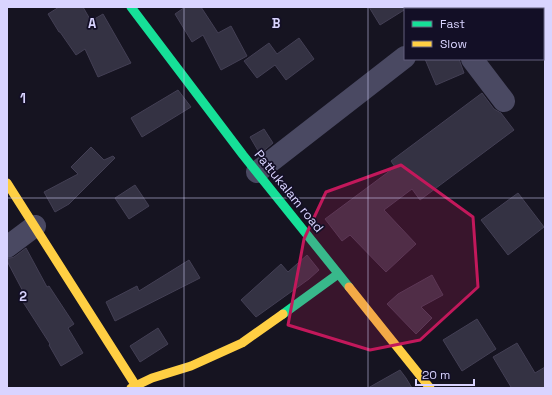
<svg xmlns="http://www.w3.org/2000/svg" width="552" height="395" viewBox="0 0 552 395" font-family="'Space Grotesk',sans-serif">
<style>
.building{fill:#343243;stroke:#433f54}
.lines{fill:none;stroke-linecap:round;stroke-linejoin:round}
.street{stroke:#4a4962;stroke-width:22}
.fast{stroke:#16e098;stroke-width:9}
.slow{stroke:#ffcf43;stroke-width:9}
.marked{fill:#c2185b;fill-opacity:0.2;stroke:#c2185b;stroke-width:3;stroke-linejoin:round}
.grid{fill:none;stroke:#d9d4ff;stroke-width:1;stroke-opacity:0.55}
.labels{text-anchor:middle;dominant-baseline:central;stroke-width:3.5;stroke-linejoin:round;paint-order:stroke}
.street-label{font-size:13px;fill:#d9d4ff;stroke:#130f26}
.grid-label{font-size:13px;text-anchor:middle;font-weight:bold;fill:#d9d4ff;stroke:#130f26;stroke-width:3.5;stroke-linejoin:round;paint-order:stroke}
</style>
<rect width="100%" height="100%" fill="#161421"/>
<g class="building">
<polygon points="59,7 83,7 91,21 103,14 131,63 98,77 85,49 76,55 60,32 59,32 48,14"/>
<polygon points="185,7 201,7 218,33 231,26 247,56 221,70 203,35 192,42 175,14"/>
<polygon points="369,7 409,7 380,25"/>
<polygon points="299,38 314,59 286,80 275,65 257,78 244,61 269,43 277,54"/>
<polygon points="425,59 459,59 464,73 436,85"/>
<polygon points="178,90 191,107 142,137 131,118"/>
<polygon points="482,93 494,109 501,113 514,130 420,200 412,189 384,210 416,244 386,272 350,235 342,241 325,219 395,167 391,161"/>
<polygon points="264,129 273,143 260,154 250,137"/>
<polygon points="91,147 104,160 113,156 115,158 69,204 55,212 44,192 78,174 71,167"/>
<polygon points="135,185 149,206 129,219 115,198"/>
<polygon points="518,193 544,227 508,255 481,220"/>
<polygon points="26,248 47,287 49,286 74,324 68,328 83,353 61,366 49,345 50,344 23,302 27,299 7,261 7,259 14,257"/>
<polygon points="307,255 319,270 309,279 256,317 241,300 281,264 288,272"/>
<polygon points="189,260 200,278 115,321 106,302 137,286 139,291"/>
<polygon points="432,275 443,295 421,307 432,318 416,334 387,304 398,294"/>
<polygon points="477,319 496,349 462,371 443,340"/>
<polygon points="158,328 168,344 140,362 130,346"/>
<polygon points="517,343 535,373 545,367 545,388 510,388 511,387 493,357"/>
<polygon points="400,370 406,378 412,388 368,388"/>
</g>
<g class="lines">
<g class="street">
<polyline points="472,59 504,101"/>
<polyline points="257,172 405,57"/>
<polyline points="7,247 35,226"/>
</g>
<g class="fast">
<polyline points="131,7 243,155 349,287"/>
<polyline points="283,314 338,274"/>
</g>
<g class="slow">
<polyline points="7,183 136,386"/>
<polyline points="349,287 430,388"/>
<polyline points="131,388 152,378 191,366 242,343 283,314"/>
</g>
</g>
<path class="marked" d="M401,165L473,217L478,287L420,340L370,350L288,325L304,239L326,192Z"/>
<path class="grid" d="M184,7V388M368,7V388M7,198H545"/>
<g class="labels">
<g class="street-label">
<text transform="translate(289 191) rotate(51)">Pattukalam road</text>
</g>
</g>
<g class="grid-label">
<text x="92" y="28">A</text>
<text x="276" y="28">B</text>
<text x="23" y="103">1</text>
<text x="23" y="301">2</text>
</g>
<rect width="552" height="395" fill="none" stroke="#d9d4ff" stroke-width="16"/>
<rect x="404" y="8" width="140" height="52" fill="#130f26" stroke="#625e7d"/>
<rect x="412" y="21" width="20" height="6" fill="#16e098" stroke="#625e7d"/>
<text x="440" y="28" font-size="12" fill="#d9d4ff">Fast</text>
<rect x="412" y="41" width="20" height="6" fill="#ffcf43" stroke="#625e7d"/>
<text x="440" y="48" font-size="12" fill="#d9d4ff">Slow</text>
<path d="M416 379v6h58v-6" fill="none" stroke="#d9d4ff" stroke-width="2"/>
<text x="422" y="379" font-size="12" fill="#d9d4ff" stroke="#130f26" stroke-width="3" paint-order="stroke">20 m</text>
</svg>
